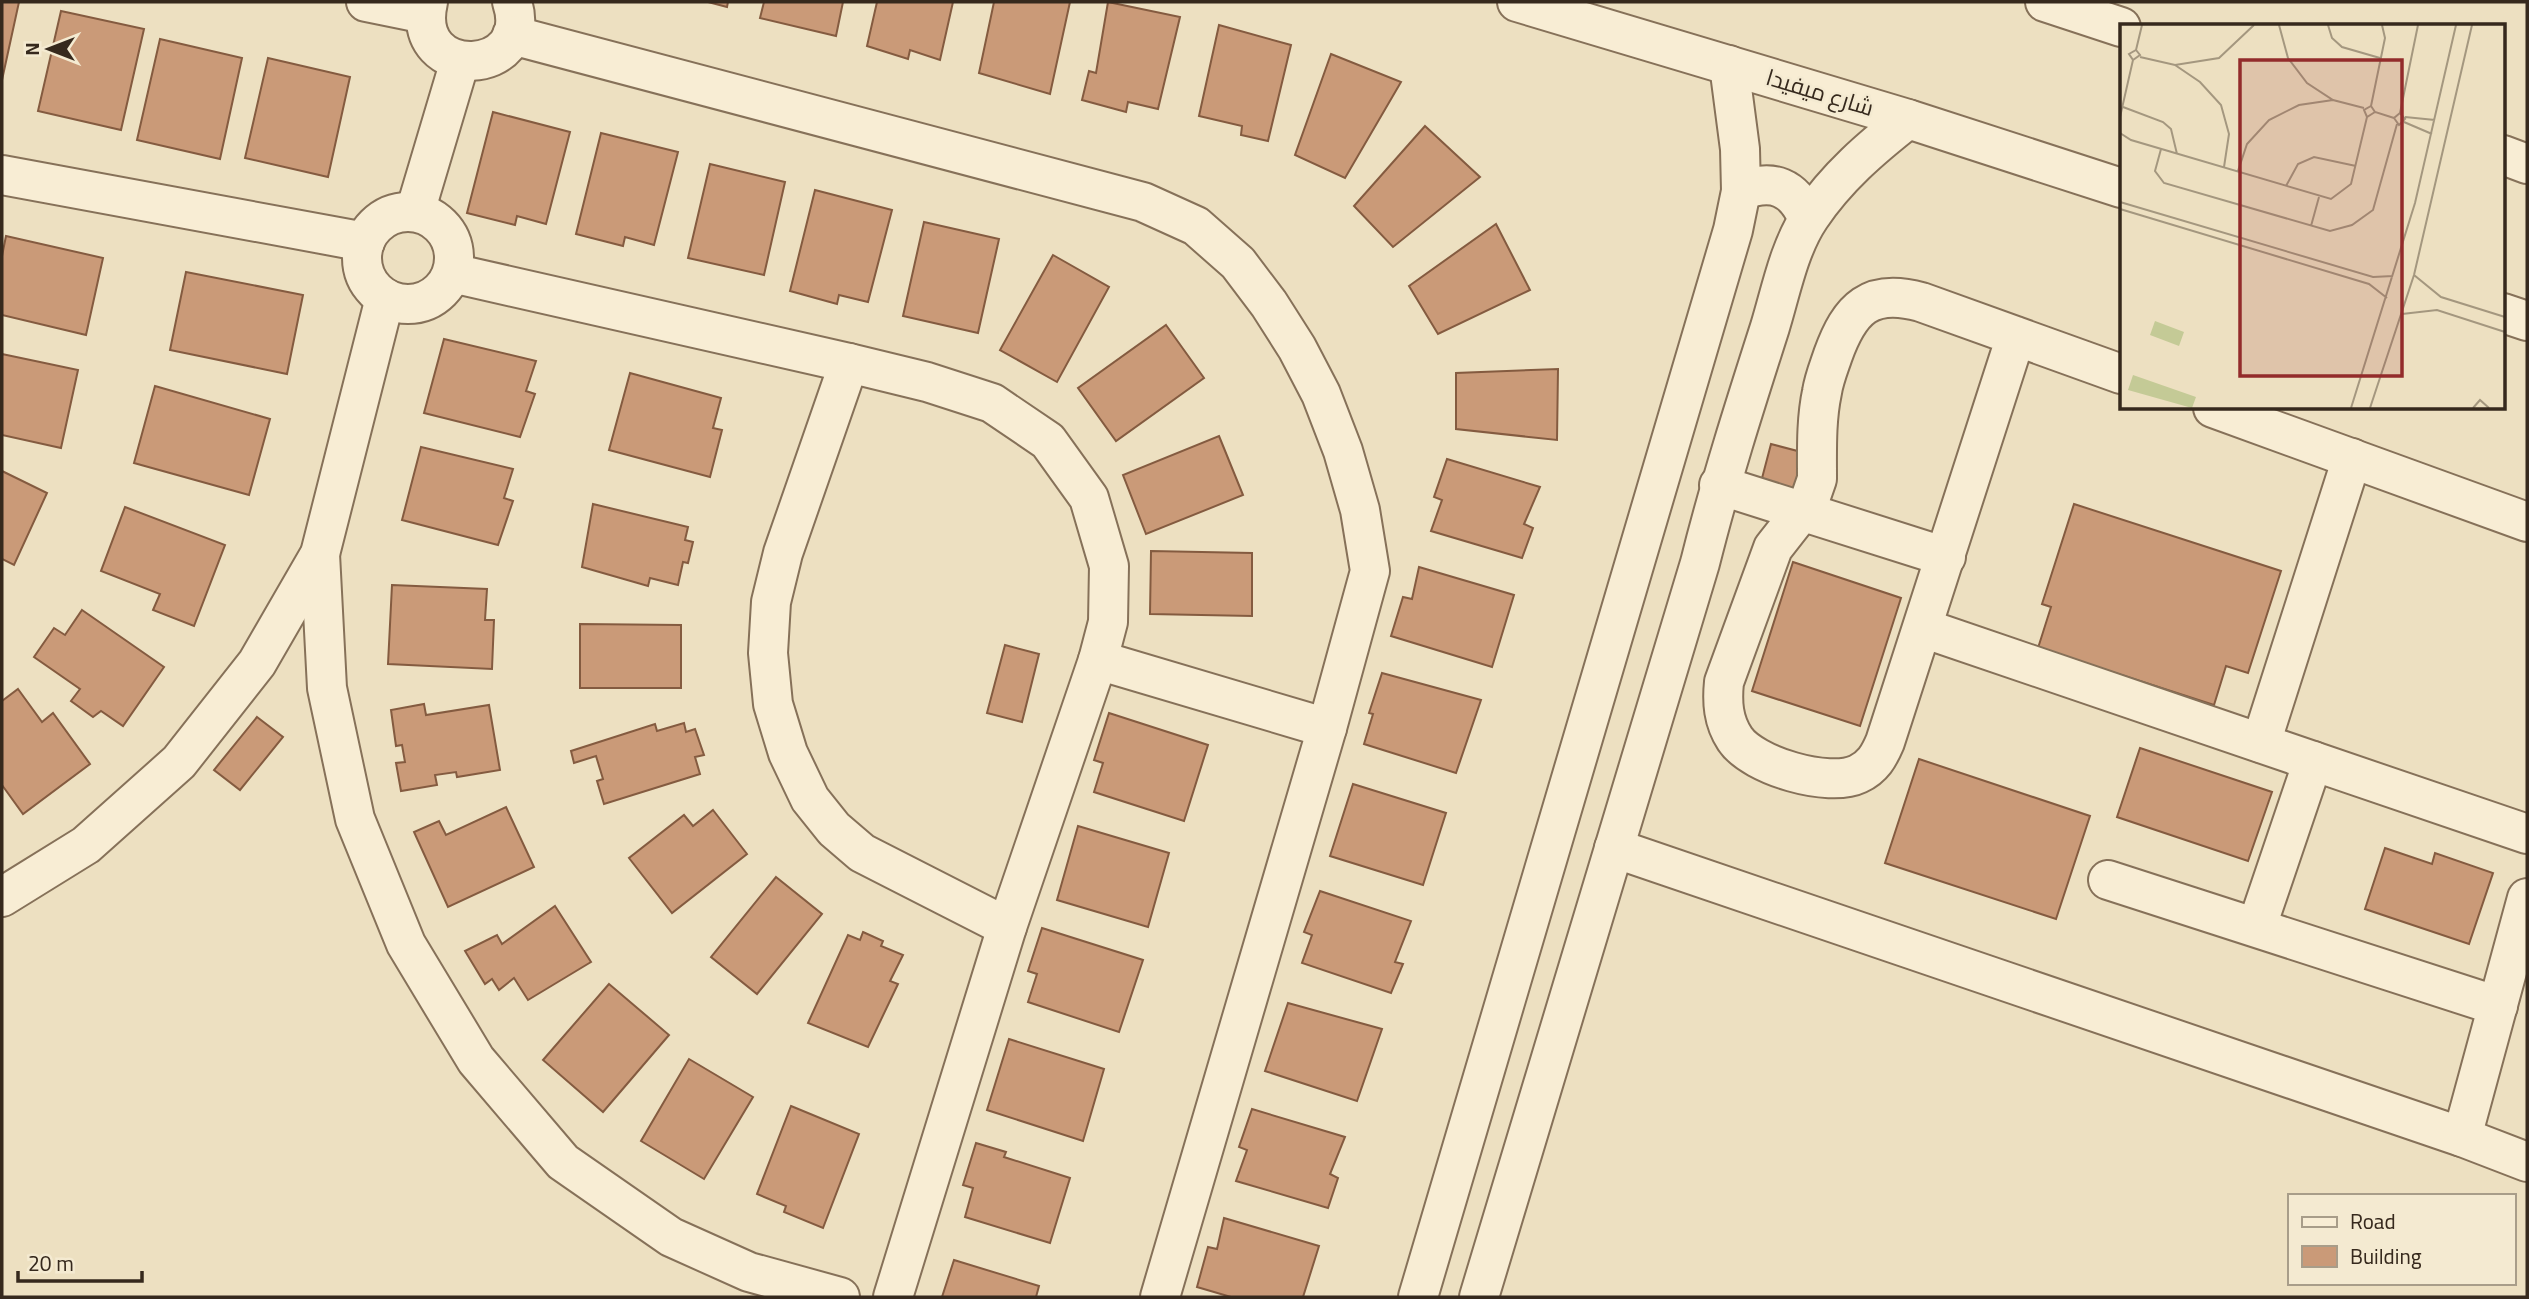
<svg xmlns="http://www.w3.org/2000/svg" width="2529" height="1299" viewBox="0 0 2529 1299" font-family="Georgia,Cairo,serif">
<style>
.building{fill:#ca9a78;stroke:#845b40;stroke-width:2}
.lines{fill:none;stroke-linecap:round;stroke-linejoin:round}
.minor-casing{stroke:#867159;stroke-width:42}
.minor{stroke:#f8edd4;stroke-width:38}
.labels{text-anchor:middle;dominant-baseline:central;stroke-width:5;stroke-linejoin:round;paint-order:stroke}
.street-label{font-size:23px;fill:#36291d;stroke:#f4ead1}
.inset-road{fill:none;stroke:#a4977f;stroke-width:2}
.view{fill:#932b2b;fill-opacity:0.15;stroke:#932b2b;stroke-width:3.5}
.inset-edge{fill:none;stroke:#36291d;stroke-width:3.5}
</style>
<rect width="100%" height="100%" fill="#ede0c1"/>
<g class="building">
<polygon points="2,2 19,2 2,80"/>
<polygon points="708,2 728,2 727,7"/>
<polygon points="764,2 843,2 836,36 760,18"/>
<polygon points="877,2 953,2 940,60 910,50 908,59 867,46"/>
<polygon points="994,2 1070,2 1050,94 979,73"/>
<polygon points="1108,2 1180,17 1158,109 1128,102 1126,112 1082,100 1089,71 1096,73"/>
<polygon points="61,11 144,29 121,130 38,111"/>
<polygon points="1219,25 1291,45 1268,141 1241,135 1242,126 1199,116"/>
<polygon points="160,39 242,58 220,159 137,140"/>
<polygon points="1331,54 1401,82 1345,178 1295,155"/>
<polygon points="268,58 350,77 328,177 245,158"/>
<polygon points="493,112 570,132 546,224 517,216 515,225 467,213"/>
<polygon points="1425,126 1480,177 1393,247 1354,206"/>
<polygon points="601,133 678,152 654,245 625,237 623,246 576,234"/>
<polygon points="710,164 785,182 764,275 688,258"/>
<polygon points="815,190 892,210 868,302 839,295 837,304 790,291"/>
<polygon points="924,222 999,239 978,333 903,316"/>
<polygon points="1496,224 1530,290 1438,334 1409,286"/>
<polygon points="6,236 103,258 86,335 2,315 2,256"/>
<polygon points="1053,255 1109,287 1057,382 1000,350"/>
<polygon points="186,272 303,295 287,374 170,350"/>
<polygon points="1166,325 1204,378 1116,441 1078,388"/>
<polygon points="444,339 536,361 526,391 535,394 520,437 424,413"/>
<polygon points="2,354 78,370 61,448 2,435"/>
<polygon points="1558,369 1557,440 1456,429 1456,373"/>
<polygon points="630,373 721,398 713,428 722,430 710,477 609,450"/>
<polygon points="155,386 270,419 249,495 134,463"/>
<polygon points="1219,436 1243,495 1146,534 1123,475"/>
<polygon points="1771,444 1809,454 1798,493 1761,482"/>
<polygon points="421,447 513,469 504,498 513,501 498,545 402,520"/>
<polygon points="1447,459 1540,487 1524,524 1533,528 1522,558 1431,531 1442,500 1434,497"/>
<polygon points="2,471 47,493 14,565 2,559"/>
<polygon points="593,504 688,527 685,540 693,542 688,563 683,562 678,585 650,578 648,586 582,567"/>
<polygon points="2074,504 2281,571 2248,673 2226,666 2214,705 2038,648 2051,607 2042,604"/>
<polygon points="125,507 225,545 194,626 153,610 160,594 101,571"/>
<polygon points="1151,551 1252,553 1252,616 1150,614"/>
<polygon points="1793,562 1901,598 1860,726 1752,691"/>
<polygon points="1419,567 1514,595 1492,667 1391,636 1403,597 1412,599"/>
<polygon points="392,585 487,589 485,620 494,620 492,669 388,664"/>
<polygon points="82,610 164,667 123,726 101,711 93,717 71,701 80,689 34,657 54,628 65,635"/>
<polygon points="580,624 681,625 681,688 580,688"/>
<polygon points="1005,645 1039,654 1022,722 987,713"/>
<polygon points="1382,673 1481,700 1456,773 1364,744 1373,714 1369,713"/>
<polygon points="18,689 42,722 53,713 90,764 23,814 2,785 2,701"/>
<polygon points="424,704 426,715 489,705 500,770 457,777 456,772 435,775 437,785 401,791 396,763 405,762 402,745 396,746 391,710"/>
<polygon points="1109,713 1208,745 1184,821 1094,792 1103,763 1094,760"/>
<polygon points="257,717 283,737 240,790 214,770"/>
<polygon points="684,723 686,732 695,729 704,755 695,757 700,774 604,804 597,781 603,779 596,756 574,763 571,751 655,724 657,731"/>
<polygon points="2140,748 2272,792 2248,861 2117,817"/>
<polygon points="1919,759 2090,816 2056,919 1885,863"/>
<polygon points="1353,784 1446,813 1423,885 1330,856"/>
<polygon points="506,807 534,867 448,907 414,832 439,821 446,835"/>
<polygon points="713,810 747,854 672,913 629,858 684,815 693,826"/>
<polygon points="1078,826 1169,853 1148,927 1057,900"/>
<polygon points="2385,848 2432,864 2435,853 2493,873 2469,944 2365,909"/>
<polygon points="776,877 822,914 757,994 711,957"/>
<polygon points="1320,891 1411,921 1395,962 1403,964 1391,993 1302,963 1312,935 1304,932"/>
<polygon points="555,906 591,962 528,1000 514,978 499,990 492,979 485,984 465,951 497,935 502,944"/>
<polygon points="1042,928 1143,960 1119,1032 1028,1002 1037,974 1028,971"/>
<polygon points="863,932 883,941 881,946 903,955 890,981 898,984 868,1047 808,1023 848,935 860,940"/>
<polygon points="609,984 669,1035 603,1112 543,1060"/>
<polygon points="1288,1003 1382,1029 1357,1101 1265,1071"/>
<polygon points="1009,1039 1104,1069 1083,1141 987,1110"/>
<polygon points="689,1059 753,1097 704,1179 641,1141"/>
<polygon points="791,1106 859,1134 823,1228 784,1212 786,1206 757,1194"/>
<polygon points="1252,1109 1345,1137 1330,1174 1338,1178 1328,1208 1236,1181 1247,1150 1239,1147"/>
<polygon points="976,1143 1006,1152 1004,1157 1070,1178 1050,1243 965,1217 973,1188 963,1185"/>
<polygon points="1224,1218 1319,1246 1303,1297 1231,1297 1197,1287 1208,1247 1217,1249"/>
<polygon points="954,1260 1039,1286 1036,1297 942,1297"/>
</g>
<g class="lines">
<defs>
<g id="minor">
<polyline points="366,2 425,14"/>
<path d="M428,2C409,84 537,77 512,2"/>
<polyline points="1517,2 1908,119 2121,188"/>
<polyline points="2045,2 2121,27"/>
<polyline points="512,35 1143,202 1196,226 1238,263 1269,304 1297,348 1321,394 1343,451 1360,510 1370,571 1327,728 1160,1297"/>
<polyline points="2503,155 2527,164"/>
<polyline points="2,175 365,242"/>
<path d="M1741,191C1773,178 1794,187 1808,219"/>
<polyline points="415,212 460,61"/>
<circle cx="408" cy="258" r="46"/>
<polyline points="452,273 849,363 927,382 992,403 1048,441 1089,498 1109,566 1108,622 1098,660 1007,927 893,1297"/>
<polyline points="2503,313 2527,321"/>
<path d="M2016,336L1885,742C1879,756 1873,767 1858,774C1829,788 1753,766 1735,739C1723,721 1722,702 1724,682L1773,548L1809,502L1817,479C1817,450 1816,420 1822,392C1824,379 1829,367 1833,355C1850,308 1870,288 1921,302L2121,374"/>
<polyline points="849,363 783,553 771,602 768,653 773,704 788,753 810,799 834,829 862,853 1007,927"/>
<polyline points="2213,408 2527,522"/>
<polyline points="1719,485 1946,557"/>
<polyline points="320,554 327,688 355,819 406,944 476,1060 563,1162 671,1237 749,1272 840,1297"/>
<polyline points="1923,628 2527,834"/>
<polyline points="1098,660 1327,728"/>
<polyline points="2261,743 2352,458"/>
<polyline points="1614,848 2462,1137 2527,1162"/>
<polyline points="2108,880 2498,1006"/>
<polyline points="2,897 86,845 179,762 257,663 320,554 385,298"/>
<polyline points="2257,926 2313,761"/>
<polyline points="2462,1137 2527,898"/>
<polyline points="1418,1297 1733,230 1741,191 1740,149 1729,65"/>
<path d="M1479,1297L1700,563C1720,483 1745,405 1770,327C1781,291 1789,248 1810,217C1837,177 1871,148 1908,119"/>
</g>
</defs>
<use href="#minor" class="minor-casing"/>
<use href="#minor" class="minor"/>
</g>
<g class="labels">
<g class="street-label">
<text transform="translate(1820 92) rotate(17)">شارع ميفيدا</text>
</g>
</g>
<g transform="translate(2120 24)">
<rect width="385" height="385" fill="#ede0c1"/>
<path d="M35,297L64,308L59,322L30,311ZM13,351L76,373L72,384L8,366Z" fill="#c4ca96"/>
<path class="inset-road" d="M159,1L168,34L187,59L213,76L244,84M208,1L212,14L222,23L260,34M16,26L22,1M20,33L55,41L99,34L134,1M55,41L80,58L101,81L109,110L104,143M251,82L265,14L262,1M3,83L43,98L51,105L57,130M255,88L247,93L244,86L251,82L255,88L274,94M280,89L285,95L279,101L274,94L280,89L298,1M0,93L13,36L9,30L16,26L20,31L13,36M285,93L315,96M284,98L312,110M0,109L11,116L211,175L231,160L247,93M41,125L35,147L44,159L210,207L232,201L253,186L277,100M118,147L127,120L149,96L179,81L213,76M166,162L178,140L194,133L236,142M0,178L253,253L273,252M0,185L249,260L267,274M191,202L199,173M294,251L321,273L385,293M282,290L317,286L385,308M231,384L295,179L336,1M250,384L294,251L352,1M353,384L360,376L369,384"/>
<path class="view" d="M120,36H282V352H120Z"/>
<rect width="385" height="385" class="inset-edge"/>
</g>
<rect width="2529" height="1299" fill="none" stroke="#36291d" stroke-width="7"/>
<rect x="2288" y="1194" width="228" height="91" fill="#f4ead1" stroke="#a89d89" stroke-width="2"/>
<rect x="2302" y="1217" width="35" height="10" fill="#f8edd4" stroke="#a89d89" stroke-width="2"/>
<text x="2350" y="1229" font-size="21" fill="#36291d">Road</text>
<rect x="2302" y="1246" width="35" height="21" fill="#ca9a78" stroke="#a89d89" stroke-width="2"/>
<text x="2350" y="1264" font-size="21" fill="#36291d">Building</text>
<g transform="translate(49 49) rotate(270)" stroke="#f4ead1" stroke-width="5" paint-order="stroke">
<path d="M0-5L12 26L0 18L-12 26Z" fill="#36291d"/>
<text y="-10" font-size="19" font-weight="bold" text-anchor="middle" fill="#36291d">N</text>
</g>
<path d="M18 1271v10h124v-10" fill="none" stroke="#36291d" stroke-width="3.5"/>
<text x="28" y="1271" font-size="21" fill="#36291d" stroke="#f4ead1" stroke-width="5" paint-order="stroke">20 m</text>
</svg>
